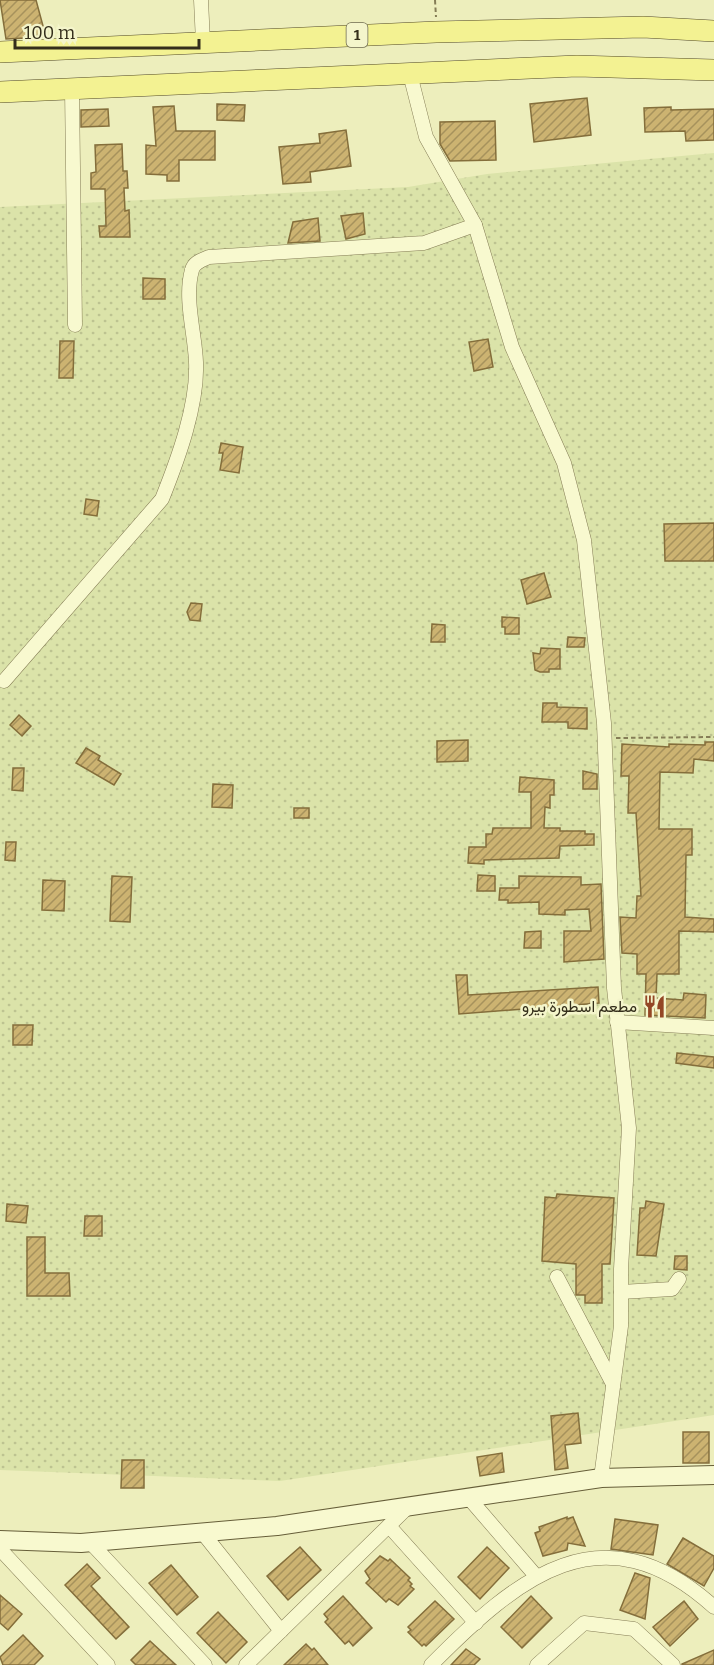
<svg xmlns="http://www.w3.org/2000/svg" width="714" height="1665" viewBox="0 0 714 1665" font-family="Bitter,Vazirmatn,serif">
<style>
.farmland{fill:url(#farmland-dots)}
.building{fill:url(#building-hatch);stroke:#846e3b;stroke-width:1.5}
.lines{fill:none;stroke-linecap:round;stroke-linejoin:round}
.street-casing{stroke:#857d56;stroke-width:15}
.secondary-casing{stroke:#665e39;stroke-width:20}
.primary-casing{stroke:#52492a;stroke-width:22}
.path{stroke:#857d56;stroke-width:2;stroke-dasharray:4.5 3;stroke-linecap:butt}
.street{stroke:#f8f9cf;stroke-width:14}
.secondary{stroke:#f8f9cf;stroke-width:18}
.primary{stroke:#f3f292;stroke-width:21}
.labels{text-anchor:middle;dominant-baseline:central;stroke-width:5;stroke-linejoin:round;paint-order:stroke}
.shield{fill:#f4f5cb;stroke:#6e6a50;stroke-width:1.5}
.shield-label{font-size:15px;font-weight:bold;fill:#342e1b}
.poi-label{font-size:16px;fill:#342e1b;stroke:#f4f5cb;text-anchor:end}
</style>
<defs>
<pattern id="farmland-dots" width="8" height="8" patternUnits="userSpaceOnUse" patternTransform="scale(1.5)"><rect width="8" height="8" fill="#dbe3a9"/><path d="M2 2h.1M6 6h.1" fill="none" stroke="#bdc391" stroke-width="1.8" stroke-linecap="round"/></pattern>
<pattern id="building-hatch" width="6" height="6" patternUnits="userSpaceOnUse" patternTransform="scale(1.5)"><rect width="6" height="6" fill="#ccb371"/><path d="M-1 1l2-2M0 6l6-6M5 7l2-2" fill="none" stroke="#a6925c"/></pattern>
</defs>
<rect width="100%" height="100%" fill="#edeebc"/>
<polygon class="farmland" points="714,153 714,1415 280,1481 0,1470 0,207 408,187 487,174"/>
<g class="building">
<polygon points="0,0 36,0 46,37 6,39"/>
<polygon points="587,98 591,135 534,142 530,104"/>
<polygon points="217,104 245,105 244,121 217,120"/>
<polygon points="174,106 176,131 215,131 215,160 179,160 179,181 167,181 167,175 146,174 146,145 156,146 153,107"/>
<polygon points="671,107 671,110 714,109 714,140 686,141 685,131 645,132 644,108"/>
<polygon points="108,109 109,126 81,127 81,110"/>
<polygon points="495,121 496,160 450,161 440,144 440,122"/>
<polygon points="346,130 351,166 310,172 311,182 283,184 279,147 320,143 319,134"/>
<polygon points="122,144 123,171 127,171 128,188 124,188 125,211 129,210 130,237 100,237 99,226 106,226 105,189 91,189 91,173 96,172 95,145"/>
<polygon points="363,213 365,234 346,239 341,216"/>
<polygon points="318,218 320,241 288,243 293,222"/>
<polygon points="143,278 165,279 165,299 143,299"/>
<polygon points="488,339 493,367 474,371 469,342"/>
<polygon points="60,341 74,341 73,378 59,378"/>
<polygon points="221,443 243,447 239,473 220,470 223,453 219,453"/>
<polygon points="86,499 99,501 97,516 84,514"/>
<polygon points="714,523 714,561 665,561 664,524"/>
<polygon points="544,573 551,597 527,604 521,580"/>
<polygon points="191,603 202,604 200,621 190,620 187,612"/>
<polygon points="502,617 519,618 519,634 505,634 505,627 502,627"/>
<polygon points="432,624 445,625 445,642 431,642"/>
<polygon points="568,637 585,638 584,647 567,647"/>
<polygon points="541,648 560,649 560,669 549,669 549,672 540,672 535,670 533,653 540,654"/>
<polygon points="543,703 557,703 557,707 587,708 587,729 568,728 568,722 542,722"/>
<polygon points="19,715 31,726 22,736 10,725"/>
<polygon points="468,740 468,761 437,762 437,741"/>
<polygon points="705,742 714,742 714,761 694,759 693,773 660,772 659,829 692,829 692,855 686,855 685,917 714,919 714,932 679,931 679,974 657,974 656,998 683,1000 684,993 706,995 705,1018 645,1015 646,974 637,974 637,954 622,953 620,917 636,918 637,896 641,896 636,813 628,813 629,776 621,776 622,744 669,747 669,744 705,745"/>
<polygon points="86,748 100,756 98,760 121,774 114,785 76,763"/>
<polygon points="13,768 24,768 23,791 12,790"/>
<polygon points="583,771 597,774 597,789 583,789"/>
<polygon points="520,777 554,780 554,795 550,795 550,808 545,807 544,828 560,828 560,831 585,831 585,834 594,834 594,845 560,846 559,858 484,860 484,864 468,863 469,847 486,847 486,834 492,834 493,828 531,828 531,792 519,792"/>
<polygon points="213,784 233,785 232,808 212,807"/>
<rect x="294" y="808" width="15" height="10"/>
<polygon points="6,842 16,842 15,861 5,860"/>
<polygon points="478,875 495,876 495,891 477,891"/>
<polygon points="112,876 132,877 130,922 110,921"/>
<polygon points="519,876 581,877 581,885 601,884 604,959 564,962 564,931 591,931 589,909 565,910 565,915 539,914 539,902 508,903 508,900 499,900 500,888 519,888"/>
<polygon points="43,880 65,881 64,911 42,910"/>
<polygon points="541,931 541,948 524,948 525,932"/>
<polygon points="456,975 467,975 468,995 598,987 599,1003 459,1014"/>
<polygon points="13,1025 33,1025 32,1045 13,1045"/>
<polygon points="677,1053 714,1057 714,1068 676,1063"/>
<polygon points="557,1194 614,1198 610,1264 602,1264 602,1303 585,1303 585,1295 576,1295 576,1264 542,1261 545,1197 556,1198"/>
<polygon points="646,1201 664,1204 656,1256 637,1255 640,1208 645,1208"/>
<polygon points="7,1204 28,1206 26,1223 6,1221"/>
<polygon points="85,1216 102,1216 102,1236 84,1236"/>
<polygon points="27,1237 45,1237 45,1273 69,1273 70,1296 27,1296"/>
<polygon points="675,1256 687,1256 687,1270 674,1269"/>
<polygon points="578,1413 581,1443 565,1445 568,1468 555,1470 551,1416"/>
<rect x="683" y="1432" width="26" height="31"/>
<polygon points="502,1453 504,1472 480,1476 477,1457"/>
<polygon points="122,1460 144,1460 144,1488 121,1488"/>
<polygon points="567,1517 567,1519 573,1517 585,1546 568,1543 567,1550 543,1556 535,1533 540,1531 539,1527"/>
<polygon points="615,1519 658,1525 653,1555 611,1549"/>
<polygon points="683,1538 714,1556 714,1568 704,1586 667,1564"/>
<polygon points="300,1547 321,1570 288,1600 267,1576"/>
<polygon points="487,1547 509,1568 480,1599 458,1577"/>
<polygon points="380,1556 388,1561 390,1559 410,1578 408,1580 412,1584 410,1586 414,1589 398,1605 389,1599 386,1602 366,1583 370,1579 365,1571"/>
<polygon points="87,1564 100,1578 91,1586 129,1627 116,1639 65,1585"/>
<polygon points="171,1565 198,1597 177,1615 149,1583"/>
<polygon points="635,1573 650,1578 645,1619 620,1610"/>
<polygon points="0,1595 22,1614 8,1630 0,1623"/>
<polygon points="343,1596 372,1628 353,1646 349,1641 345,1644 325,1622 328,1619 324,1614"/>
<polygon points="531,1596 552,1618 522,1648 501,1627"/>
<polygon points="435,1601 454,1619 426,1646 424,1644 422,1646 408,1632 411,1630 408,1627"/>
<polygon points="684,1601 698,1619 670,1646 653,1627"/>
<polygon points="218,1612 247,1642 226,1663 197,1633"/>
<polygon points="23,1635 43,1656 34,1665 3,1665 0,1657"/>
<polygon points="150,1641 176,1665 136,1665 131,1660"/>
<polygon points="306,1644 312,1650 314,1648 328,1665 284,1665"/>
<polygon points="466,1649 480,1659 474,1665 451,1665"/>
<polygon points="714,1650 714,1665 682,1665 682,1664"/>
</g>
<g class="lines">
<defs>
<g id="street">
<polyline points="201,0 203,42"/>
<polyline points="410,74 426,137 475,225 512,347 564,463 584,540 604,723 614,988 629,1128 621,1269 621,1326 601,1478"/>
<polyline points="72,89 75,325"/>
<path d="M4,681L162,499C178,459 198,405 196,362C195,334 184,298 192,270C194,262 202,260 209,257L424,243L475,225"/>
<polyline points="617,1022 714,1028"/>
<polyline points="557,1277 613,1384"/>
<polyline points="621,1292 672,1289 679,1279"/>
<polyline points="468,1497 536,1576"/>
<polyline points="389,1526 476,1623"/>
<polyline points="202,1532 281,1631"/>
<polyline points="90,1542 205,1665"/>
<polyline points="0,1549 108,1665"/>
<polyline points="246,1665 409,1506"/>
<path d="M431,1665C517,1578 602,1506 714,1607"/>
<polyline points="537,1665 584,1623 634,1629 673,1665"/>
</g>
<polyline id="secondary" points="0,1540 81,1543 277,1526 601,1478 714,1475"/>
<g id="primary">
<polyline points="0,52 436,32 643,27 714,31"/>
<polyline points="0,92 577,66 714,70"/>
</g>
</defs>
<use href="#street" class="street-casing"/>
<use href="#secondary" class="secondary-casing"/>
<use href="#primary" class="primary-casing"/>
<g class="path">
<polyline points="435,0 436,17"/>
<polyline points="616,738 714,737"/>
</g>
<use href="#street" class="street"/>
<use href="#secondary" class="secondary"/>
<use href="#primary" class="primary"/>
</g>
<defs>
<symbol id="restaurant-bare" viewBox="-9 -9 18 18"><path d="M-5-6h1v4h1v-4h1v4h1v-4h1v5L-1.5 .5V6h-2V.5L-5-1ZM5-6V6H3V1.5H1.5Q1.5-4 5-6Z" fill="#944625" stroke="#f4f5cb" stroke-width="2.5" paint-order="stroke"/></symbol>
</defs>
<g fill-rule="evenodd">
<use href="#restaurant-bare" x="638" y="990" width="33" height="33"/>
</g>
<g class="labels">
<rect class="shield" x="346.5" y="23" width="21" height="24" rx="4.5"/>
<g class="shield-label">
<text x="357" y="35">1</text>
</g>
<g class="poi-label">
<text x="637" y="1006">مطعم اسطورة بيرو</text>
</g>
</g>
<path d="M15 39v9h184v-9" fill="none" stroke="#342e1b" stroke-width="3"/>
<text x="24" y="39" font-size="18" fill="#342e1b" stroke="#f4f5cb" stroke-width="4.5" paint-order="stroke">100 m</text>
</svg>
